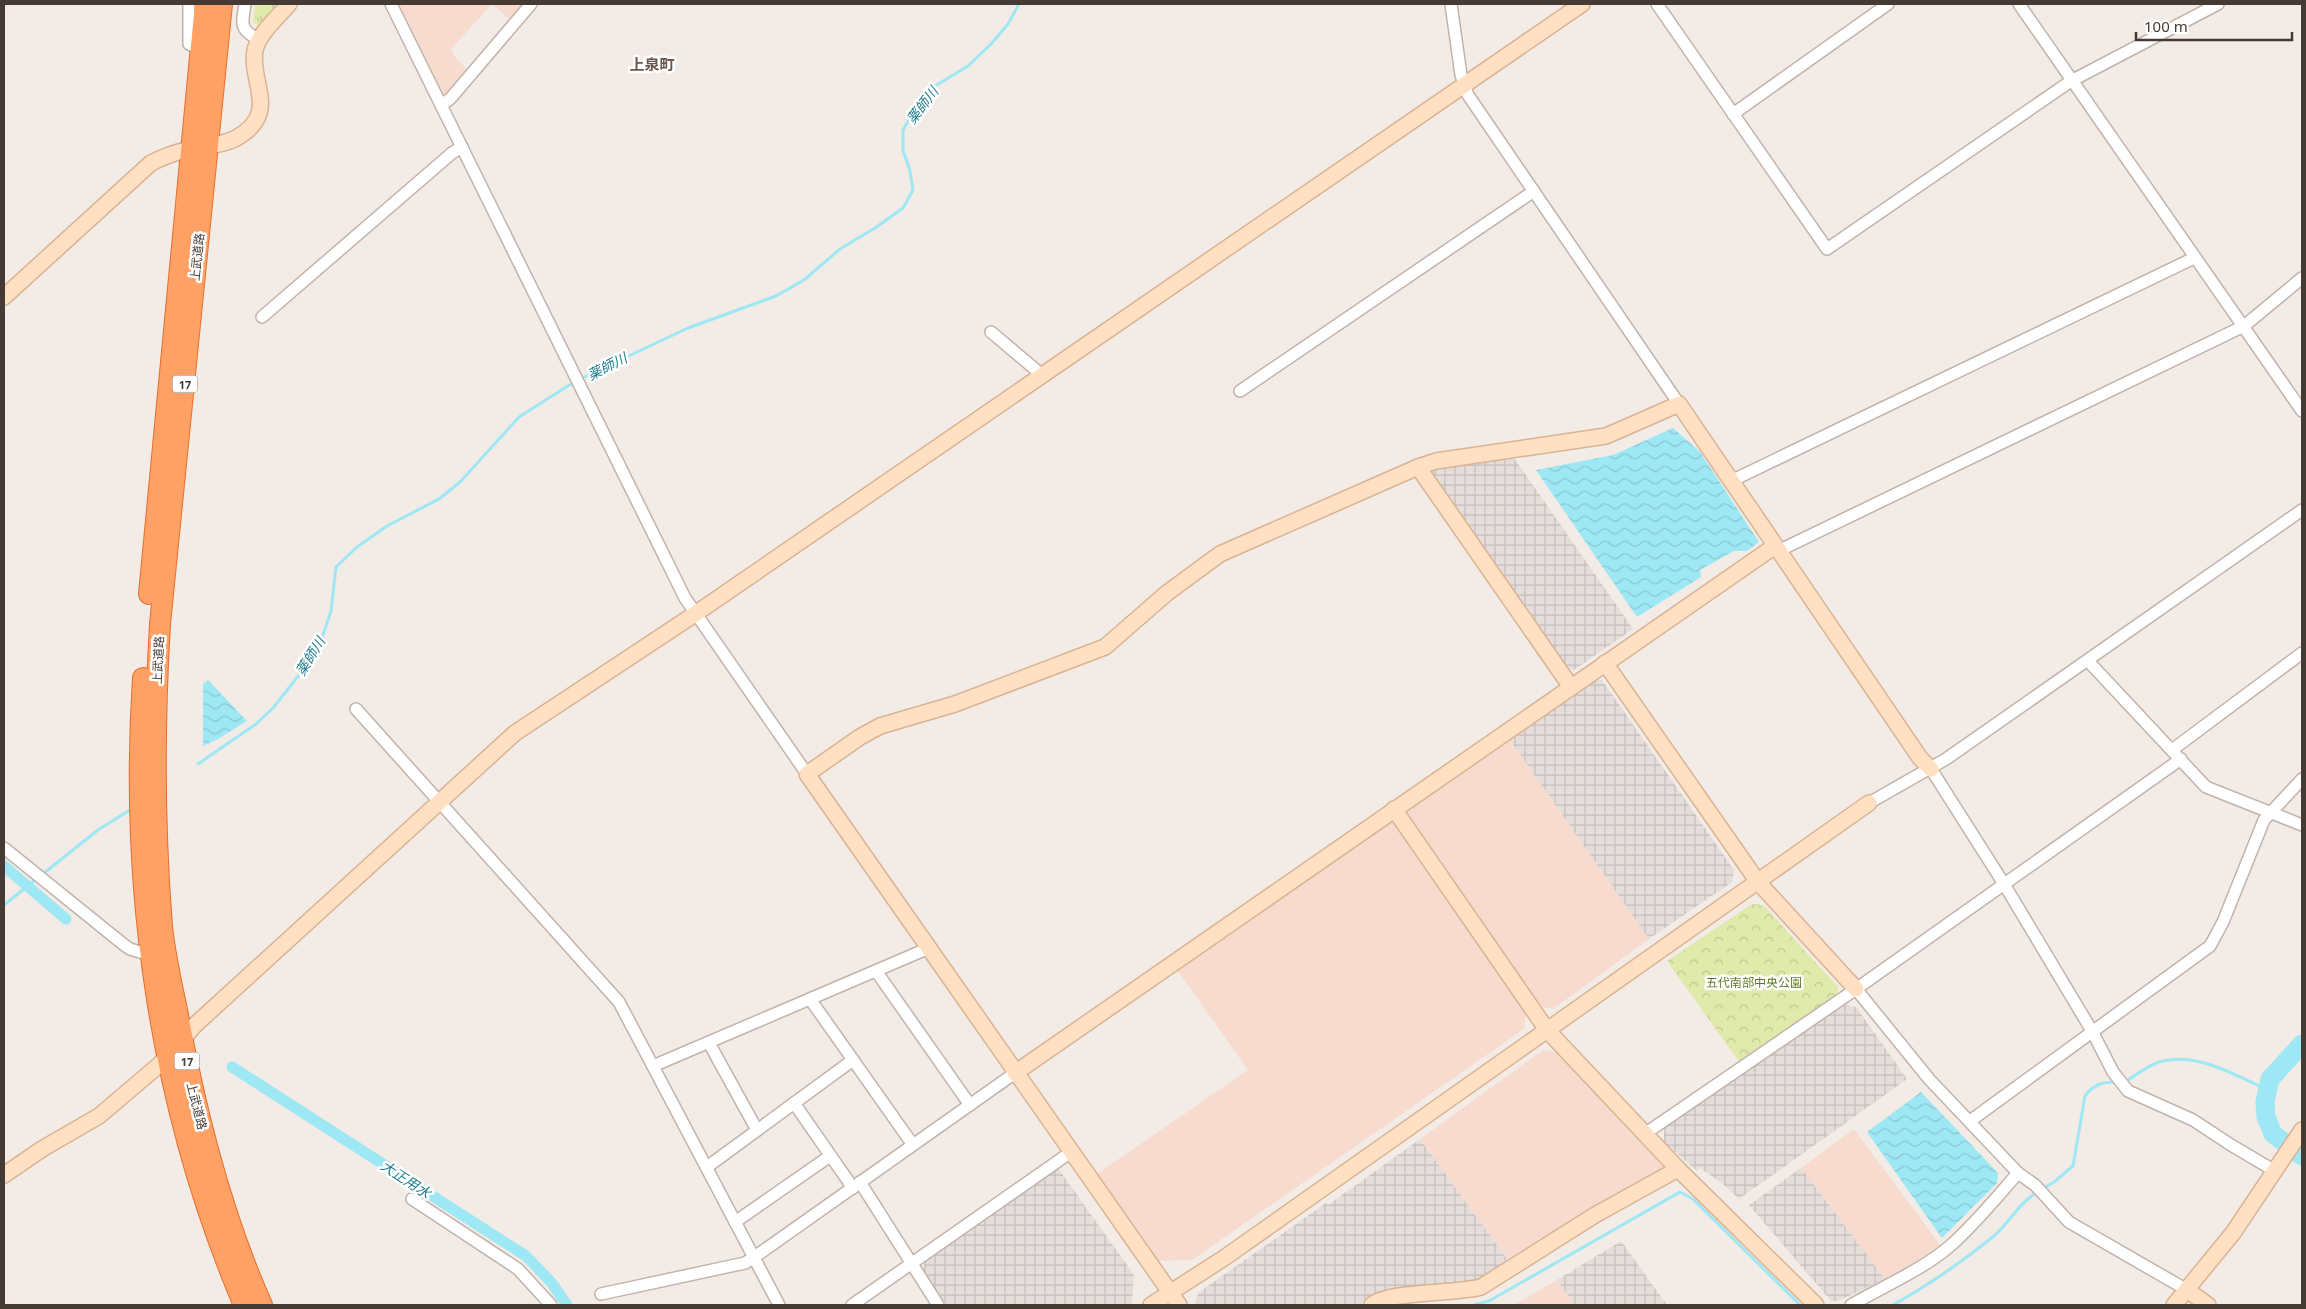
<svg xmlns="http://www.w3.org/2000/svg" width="2306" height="1309" viewBox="0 0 2306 1309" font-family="'Noto Sans','Noto Sans JP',sans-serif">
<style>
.commercial{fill:#f7dbce}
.industrial{fill:url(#industrial-grid)}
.grass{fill:url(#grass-tufts)}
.park{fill:url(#park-crowns)}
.water{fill:url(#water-waves)}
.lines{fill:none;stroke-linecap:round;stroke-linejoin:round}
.stream{stroke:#9de8f4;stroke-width:3}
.canal{stroke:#9de8f4;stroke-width:11}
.river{stroke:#9de8f4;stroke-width:19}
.street-casing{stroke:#c2b3aa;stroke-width:14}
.secondary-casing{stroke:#d9b394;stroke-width:18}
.highway-casing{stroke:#e56f2d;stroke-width:22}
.street{stroke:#fff;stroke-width:11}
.secondary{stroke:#ffe0c3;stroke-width:15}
.highway{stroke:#ffa164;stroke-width:20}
.labels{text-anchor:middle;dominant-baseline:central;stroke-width:5;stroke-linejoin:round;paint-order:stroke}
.shield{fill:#fff;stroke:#7e7571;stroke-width:1}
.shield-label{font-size:11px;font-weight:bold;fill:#463a34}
.street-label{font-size:12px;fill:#463a34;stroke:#fff}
.park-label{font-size:12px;fill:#5d7a24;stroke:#fff}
.water-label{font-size:14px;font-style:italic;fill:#227e8e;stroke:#fff}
.quarter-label{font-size:15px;font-weight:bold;fill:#69554b;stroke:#fff}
</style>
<defs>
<pattern id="industrial-grid" width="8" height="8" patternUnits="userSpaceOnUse" patternTransform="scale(1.25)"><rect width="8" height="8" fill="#e5ddda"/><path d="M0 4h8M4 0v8" fill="none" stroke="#c6bebc"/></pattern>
<pattern id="grass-tufts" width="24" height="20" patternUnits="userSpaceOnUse" patternTransform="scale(1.25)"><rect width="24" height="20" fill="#dfeaab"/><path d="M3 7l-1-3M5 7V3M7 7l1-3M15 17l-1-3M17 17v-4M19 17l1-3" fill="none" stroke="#c1c994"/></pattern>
<pattern id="park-crowns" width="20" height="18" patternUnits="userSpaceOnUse" patternTransform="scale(1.25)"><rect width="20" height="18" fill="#dfeaab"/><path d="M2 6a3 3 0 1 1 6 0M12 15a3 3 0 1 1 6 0" fill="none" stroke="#c1c994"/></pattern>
<pattern id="water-waves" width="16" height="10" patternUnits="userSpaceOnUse" patternTransform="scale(1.25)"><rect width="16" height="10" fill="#9de8f4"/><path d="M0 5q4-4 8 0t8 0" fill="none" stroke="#89c8d2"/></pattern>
</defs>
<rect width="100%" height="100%" fill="#f3ebe5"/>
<g class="commercial">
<polygon points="398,4 492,4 451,49 455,57 469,72 444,99"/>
<polygon points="492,4 528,4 513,22"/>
<polygon points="1508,737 1649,939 1553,1009 1536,1006 1407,816 1408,807"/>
<polygon points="1386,821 1395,823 1526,1012 1524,1029 1192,1260 1157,1261 1097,1174 1248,1070 1176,968"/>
<polygon points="1543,1050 1559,1053 1666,1164 1665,1170 1507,1259 1420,1139"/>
<polygon points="1854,1129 1940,1245 1909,1266 1885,1279 1801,1168"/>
<polygon points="1557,1280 1575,1305 1514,1305"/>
</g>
<g class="industrial">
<polygon points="1514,458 1633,629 1574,670 1566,668 1430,476 1433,469"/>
<polygon points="1594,679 1602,680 1734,870 1732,882 1649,939 1508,737"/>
<polygon points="1840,1004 1856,1007 1907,1079 1739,1199 1723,1184 1700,1168 1697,1171 1664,1142 1664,1127"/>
<polygon points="1420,1139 1507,1259 1483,1277 1461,1283 1380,1292 1361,1305 1195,1305 1198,1293 1326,1203 1328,1205"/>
<polygon points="1058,1168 1134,1275 1132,1303 1128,1305 946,1305 923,1269 925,1261"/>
<polygon points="1801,1168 1885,1279 1838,1301 1831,1301 1749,1205"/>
<polygon points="1621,1241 1667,1305 1575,1305 1557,1280"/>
</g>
<polygon class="grass" points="255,4 282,4 262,27 253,22"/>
<polygon class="park" points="1752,904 1763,905 1838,987 1837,996 1740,1063 1667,961"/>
<g class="water">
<polygon points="1673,428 1700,452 1759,542 1747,551 1734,551 1700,570 1701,577 1637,617 1536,470 1613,455"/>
<polygon points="208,680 247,721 218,739 203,746 203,684"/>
<polygon points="1921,1092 1998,1173 1997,1183 1942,1238 1867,1132"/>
</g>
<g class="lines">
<g class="stream">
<polyline points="580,379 688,328 776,296 804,280 840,249 875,228 903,208 913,190 910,171 903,150 903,130 917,106 935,86 968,66 991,44 1008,24 1019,4"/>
<polyline points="198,764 256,724 273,708 303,670 322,638 331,611 336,567 357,547 387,526 439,499 460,482 519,417 574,382"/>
<polyline points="4,905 98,830 133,808"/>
<path d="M2125,1082C2136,1075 2147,1066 2159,1062C2195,1051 2236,1075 2267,1090"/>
<path d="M2042,1189L2054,1182L2073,1166L2085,1096C2094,1084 2102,1082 2117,1082"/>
<polyline points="1474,1305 1489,1301 1680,1192 1693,1199 1800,1305"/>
<path d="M1893,1305C1929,1285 1962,1262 1994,1236C2009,1223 2019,1203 2037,1192"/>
</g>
<g class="canal">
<polyline points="4,866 66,919"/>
<polyline points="232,1067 526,1256 551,1282 567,1305"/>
</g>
<polyline class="river" points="2302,1044 2270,1079 2265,1102 2266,1117 2273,1134 2302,1156"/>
<defs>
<g id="street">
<polyline points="189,4 189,44 200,50"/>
<path d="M245,4C242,25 239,29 259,40"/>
<polyline points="391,4 685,598 807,774"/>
<polyline points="1451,4 1461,75 1468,95 1679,404"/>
<polyline points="1657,4 1827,249 2071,81 2218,4"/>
<polyline points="2019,4 2302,411"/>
<polyline points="442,104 450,99 531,4"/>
<polyline points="1733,114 1888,4"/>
<polyline points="262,317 452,153 462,147"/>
<polyline points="991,332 1042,375"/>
<polyline points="1240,391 1534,191"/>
<polyline points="1731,481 2194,258"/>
<polyline points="1778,551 2244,326 2302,278"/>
<polyline points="2088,661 2206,787 2302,825"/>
<polyline points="356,709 619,1002 779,1305"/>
<polyline points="2172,750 2302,653"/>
<polyline points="1931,769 2004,884 2092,1031 2113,1072 2128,1091 2193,1120 2231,1145 2275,1171"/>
<polyline points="1869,803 1946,759 2302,510"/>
<polyline points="4,848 123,944 130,949 150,955"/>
<polyline points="876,971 970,1105"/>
<polyline points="1856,989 1929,1079 2018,1173 2035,1185 2069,1222 2187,1290"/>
<polyline points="810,999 913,1145"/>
<polyline points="709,1043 757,1130"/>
<polyline points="653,1066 929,948"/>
<polyline points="794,1103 853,1188"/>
<polyline points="1970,1121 2210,946 2223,922 2264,820 2302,779"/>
<polyline points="1646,1133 1856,989 2181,759"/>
<polyline points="707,1167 853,1060"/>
<polyline points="860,1182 938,1305"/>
<polyline points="412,1199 518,1269 551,1305"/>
<polyline points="735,1222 830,1156"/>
<polyline points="601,1294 745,1263 753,1258 1015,1073"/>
<polyline points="852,1305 1071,1152"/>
<path d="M1851,1305C1884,1286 1922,1270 1950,1246C1975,1224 1996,1198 2018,1173"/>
</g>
<g id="secondary">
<path d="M4,297L151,163C163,157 176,152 190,149C206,146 225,145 238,137C280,112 249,82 255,50C259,33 278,17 289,4"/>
<polyline points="1418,467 1571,687"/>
<polyline points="1605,663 1758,882 1856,989"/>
<polyline points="1394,809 1547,1030 1678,1169 1816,1305"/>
<polyline points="1015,1073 1775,546"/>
<polyline points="4,1175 42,1149 99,1116 159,1065 196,1024 515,733 695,614 1582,4"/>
<polyline points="2187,1290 2208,1305"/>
<polyline points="1151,1305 1224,1258 1869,803"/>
<polyline points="1179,1305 807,774 860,737 880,726 955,704 1105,647 1167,593 1220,554 1418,467 1436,461 1606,436 1679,404 1920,758 1931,769"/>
<path d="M1372,1305C1387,1291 1456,1294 1481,1287L1595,1215L1678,1169"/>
<polyline points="2174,1305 2233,1233 2302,1130"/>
</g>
<g id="highway">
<path d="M222,4L160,624C154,725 154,825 162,926C165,956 172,986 178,1015C196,1114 221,1213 262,1305"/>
<polyline points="149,594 205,4"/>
<path d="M143,678C129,891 160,1108 244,1305"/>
</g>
</defs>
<use href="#street" class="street-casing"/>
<use href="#secondary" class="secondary-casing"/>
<use href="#highway" class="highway-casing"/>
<use href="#street" class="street"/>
<use href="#secondary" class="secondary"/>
<use href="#highway" class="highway"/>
</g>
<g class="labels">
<g class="shield">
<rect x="172.5" y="375.5" width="25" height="17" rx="4"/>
<rect x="174.5" y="1052.5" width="25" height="17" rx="4"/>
</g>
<g class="shield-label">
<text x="185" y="384">17</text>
<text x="187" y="1061">17</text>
</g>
<g class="street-label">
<text transform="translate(197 257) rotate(-84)">上武道路</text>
<text transform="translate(158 660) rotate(-87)">上武道路</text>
<text transform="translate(197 1106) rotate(76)">上武道路</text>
</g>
<g class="park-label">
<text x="1754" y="982">五代南部中央公園</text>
</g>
<g class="water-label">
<text transform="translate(922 105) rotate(-53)">薬師川</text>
<text transform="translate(607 366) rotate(-27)">薬師川</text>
<text transform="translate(310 656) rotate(-58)">薬師川</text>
<text transform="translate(406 1179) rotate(33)">大正用水</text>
</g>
<g class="quarter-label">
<text x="652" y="64">上泉町</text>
</g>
</g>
<rect width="2306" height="1309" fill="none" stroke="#463a34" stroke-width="10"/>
<path d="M2136 32v8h156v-8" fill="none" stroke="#463a34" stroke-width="2.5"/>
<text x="2144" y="32" font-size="15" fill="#463a34" stroke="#ffffff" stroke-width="4" paint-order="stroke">100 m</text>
</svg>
